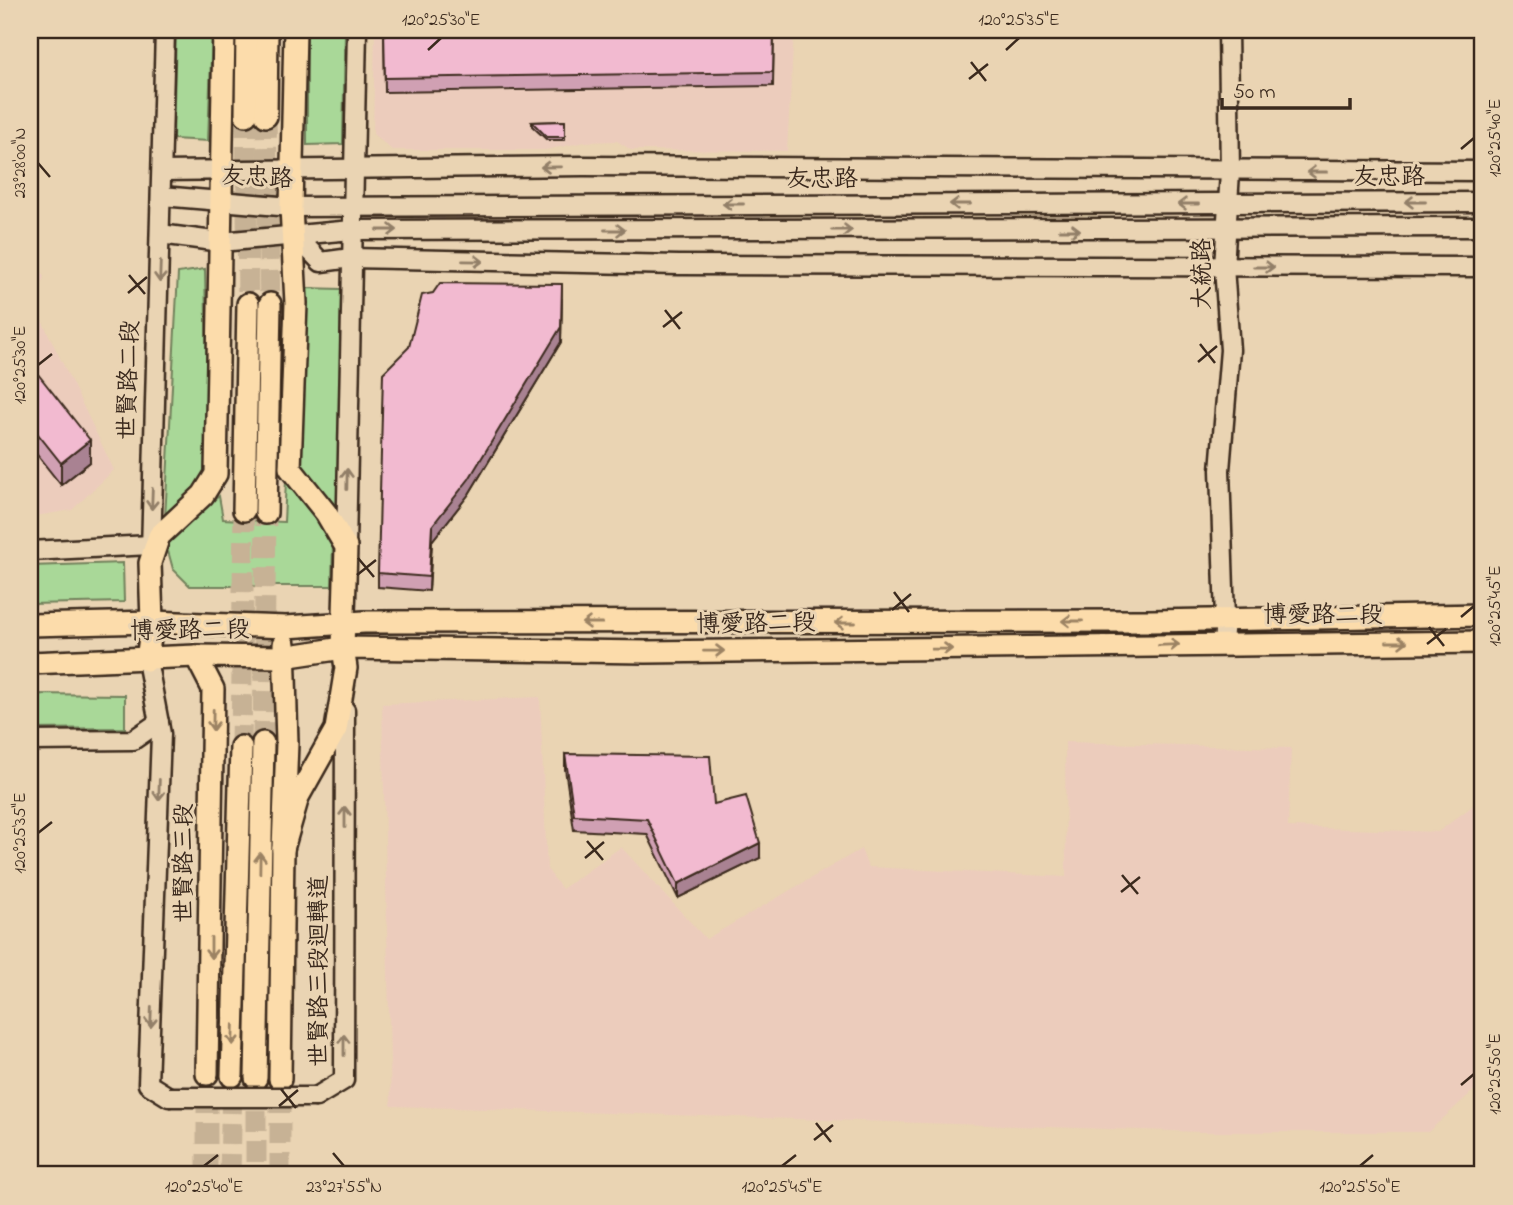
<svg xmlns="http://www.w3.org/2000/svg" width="1513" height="1205" viewBox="0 0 1513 1205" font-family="'Indie Flower','LXGW WenKai TC',sans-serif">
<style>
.built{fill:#ecccbc}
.green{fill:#a9d898;stroke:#72815b;stroke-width:2}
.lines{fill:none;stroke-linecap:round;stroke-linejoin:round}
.major-tunnel{stroke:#c7b295;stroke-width:21;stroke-dasharray:21 10;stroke-linecap:butt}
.minor-casing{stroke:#3b2a1e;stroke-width:23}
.major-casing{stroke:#3b2a1e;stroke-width:26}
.minor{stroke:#ead4b3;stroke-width:18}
.major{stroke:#fcdcab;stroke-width:21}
.minor-bridge-casing{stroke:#3b2a1e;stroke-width:23;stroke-linecap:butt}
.minor-bridge{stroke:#ead4b3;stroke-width:18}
.wall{fill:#d0a0b3;stroke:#3b2a1e;stroke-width:2}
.shaded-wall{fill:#a98292;stroke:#3b2a1e;stroke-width:2}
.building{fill:#f2bad0;stroke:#3b2a1e;stroke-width:2}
.oneway{stroke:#927f68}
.oneway2{stroke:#9c8364}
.ticks{fill:none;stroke:#3b2a1e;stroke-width:2.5}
.labels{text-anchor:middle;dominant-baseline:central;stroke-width:6;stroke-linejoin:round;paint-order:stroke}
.street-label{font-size:24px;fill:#3b2a1e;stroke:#ead4b3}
.neatline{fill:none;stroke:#3b2a1e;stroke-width:2.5}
.ticks-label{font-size:18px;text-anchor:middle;fill:#3b2a1e}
</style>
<rect width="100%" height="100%" fill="#ead4b3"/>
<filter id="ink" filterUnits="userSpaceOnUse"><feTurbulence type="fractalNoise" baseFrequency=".0143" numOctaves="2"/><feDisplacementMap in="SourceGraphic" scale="14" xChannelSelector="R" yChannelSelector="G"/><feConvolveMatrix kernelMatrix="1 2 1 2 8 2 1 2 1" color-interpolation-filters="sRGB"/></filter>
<g filter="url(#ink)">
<g class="built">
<polygon points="375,30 794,30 787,151 631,150 617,141 585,142 545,150 392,150 373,134"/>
<polygon points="30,249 44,277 34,304 114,470 72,510 30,517"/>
<polygon points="540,697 547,869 562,889 621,847 706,939 861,849 868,867 1066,877 1065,742 1291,748 1288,827 1438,832 1483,798 1483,1082 1428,1132 1202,1132 391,1106 382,704"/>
</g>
<g class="green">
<polygon points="176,30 212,30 208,141 173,139"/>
<polygon points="307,30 345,30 343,144 307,145"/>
<polygon points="205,269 209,473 165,519 178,273"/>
<polygon points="305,288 341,289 338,522 296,467"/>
<polygon points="286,480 333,540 332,586 190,586 173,569 165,540 219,496 223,519 284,522"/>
<polygon points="123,563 124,602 30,604 30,566"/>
<polygon points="30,694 125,695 125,728 30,729"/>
</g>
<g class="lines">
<g class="major-tunnel">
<polyline points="246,115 248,304"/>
<polyline points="266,116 270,304"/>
<polyline points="263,743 266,513"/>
<polyline points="241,747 244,510"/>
<polyline points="256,1079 256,1175"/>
<polyline points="207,1175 207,1074"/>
<polyline points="230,1175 232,1078"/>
<polyline points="280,1175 280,1079"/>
</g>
<defs>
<g id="minor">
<polyline points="163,171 583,166 1483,171"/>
<polyline points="162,196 291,207 1483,202"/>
<polyline points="160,234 221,242 352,230 1483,227"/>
<polyline points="294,234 321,262 351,258 679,265 1483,267"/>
<polyline points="346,547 357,30"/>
<polyline points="30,551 151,545"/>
<polyline points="151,551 165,30"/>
<polyline points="1223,643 1225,619 1220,470 1230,350 1224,267 1230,172 1228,30"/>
<polyline points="147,660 161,734 148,1084 169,1097"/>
<polyline points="30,741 133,740 159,722"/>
<polyline points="316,1097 344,1080 345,710"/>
</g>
<g id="major">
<polyline points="246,115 247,30"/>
<polyline points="266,116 267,30"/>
<polyline points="244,510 248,304"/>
<polyline points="266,513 270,304"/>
<polyline points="30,625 152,622 286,627 364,622 1151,621 1483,615"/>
<polyline points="196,656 213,689 207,1074"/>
<polyline points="147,660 152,622 150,563 159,536 203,495 216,474 224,30"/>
<polyline points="30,663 196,656 283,657 343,648 646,652 1483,642"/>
<polyline points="283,849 298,797 336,729 346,668 343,648 346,547 326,513 290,468 296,303 291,207 295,30"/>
<polyline points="232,1076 241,747"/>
<polyline points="256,1078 263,743"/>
<polyline points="280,1079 283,849 287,743 284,644"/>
</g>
</defs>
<use href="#minor" class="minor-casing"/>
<use href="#major" class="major-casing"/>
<use href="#minor" class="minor"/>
<use href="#major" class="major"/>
<defs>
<polyline id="minor-bridge" points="169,1097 316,1097"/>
</defs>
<use href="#minor-bridge" class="minor-bridge-casing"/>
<use href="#minor-bridge" class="minor-bridge"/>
</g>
<g class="wall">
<polygon points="384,30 587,33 774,30 773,86 385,92"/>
<polygon points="565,121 565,140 547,140 532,126 532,122"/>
<polygon points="562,299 561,342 469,494 432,541 429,591 378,587 378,573 409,347"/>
<polygon points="30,364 90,462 61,485 30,446"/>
<polygon points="565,754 714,804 760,858 678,898 647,834 574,830 565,769"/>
</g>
<g class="shaded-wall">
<polygon points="562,284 561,342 469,494 432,541 429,591 432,526"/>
<polygon points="90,440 90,462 61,485 61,463"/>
<polygon points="760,843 760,858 678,898 678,884"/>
</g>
<g class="building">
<polygon points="384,30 526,30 526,33 587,33 587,30 774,30 773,72 385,78"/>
<polygon points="565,121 565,137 547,137 532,122"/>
<polygon points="440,283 562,284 561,327 469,479 432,526 429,577 378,573 383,373 409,347 422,295 433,293"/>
<polygon points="30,364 90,440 61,463 30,424"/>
<polygon points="565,754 710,756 714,804 746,796 760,843 678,884 647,819 574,815"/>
</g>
<defs><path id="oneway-shaft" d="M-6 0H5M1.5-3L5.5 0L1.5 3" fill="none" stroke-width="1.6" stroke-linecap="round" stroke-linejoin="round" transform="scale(1.75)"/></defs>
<g class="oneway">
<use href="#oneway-shaft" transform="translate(551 167) rotate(179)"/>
<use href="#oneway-shaft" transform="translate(1317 172) rotate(180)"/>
<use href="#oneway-shaft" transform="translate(1415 202) rotate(180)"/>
<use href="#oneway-shaft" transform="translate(733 204) rotate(180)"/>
<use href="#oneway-shaft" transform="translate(960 204) rotate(180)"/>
<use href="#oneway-shaft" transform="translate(1188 204) rotate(180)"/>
<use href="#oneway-shaft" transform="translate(387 230)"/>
<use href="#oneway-shaft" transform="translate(615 230)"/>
<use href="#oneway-shaft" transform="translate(842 230)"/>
<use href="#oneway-shaft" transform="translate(1070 230)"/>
<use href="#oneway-shaft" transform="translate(473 261) rotate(1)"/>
<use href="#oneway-shaft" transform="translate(1264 267)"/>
<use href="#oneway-shaft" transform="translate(160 272) rotate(92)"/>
<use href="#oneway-shaft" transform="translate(347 479) rotate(-89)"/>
<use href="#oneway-shaft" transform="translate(152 499) rotate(92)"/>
<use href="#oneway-shaft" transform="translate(159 790) rotate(92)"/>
<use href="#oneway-shaft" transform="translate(345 817) rotate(-90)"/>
<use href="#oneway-shaft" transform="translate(151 1017) rotate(92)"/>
<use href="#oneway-shaft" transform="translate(344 1045) rotate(-90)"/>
</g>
<g class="oneway2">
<use href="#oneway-shaft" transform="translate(1072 621) rotate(180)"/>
<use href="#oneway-shaft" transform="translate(592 623) rotate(-180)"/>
<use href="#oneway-shaft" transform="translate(845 623) rotate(180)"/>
<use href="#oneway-shaft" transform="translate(1397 642)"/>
<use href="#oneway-shaft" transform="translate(1169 645) rotate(-2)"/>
<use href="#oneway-shaft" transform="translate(942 649) rotate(-1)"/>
<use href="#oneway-shaft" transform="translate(714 651) rotate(-1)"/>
<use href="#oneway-shaft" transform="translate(213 720) rotate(91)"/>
<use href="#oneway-shaft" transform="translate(260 863) rotate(-89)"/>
<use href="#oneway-shaft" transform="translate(211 948) rotate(90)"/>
<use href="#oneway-shaft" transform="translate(233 1035) rotate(92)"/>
</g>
</g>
<path class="ticks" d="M428,50L441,38M1006,50L1019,38M971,62L986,81M969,79L988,64M1461,149L1474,138M38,163L50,177M129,275L145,294M128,293L147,277M665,310L680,329M663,327L682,312M1200,344L1215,363M1198,362L1217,346M38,365L52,354M358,558L374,577M357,575L376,560M894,592L909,612M892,610L911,594M1461,617L1474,606M1429,627L1444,646M1427,644L1446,629M38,833L52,822M587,841L603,860M585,858L604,842M1122,875L1138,894M1121,892L1140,877M1461,1085L1474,1074M281,1089L296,1108M279,1106L298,1090M816,1123L831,1142M814,1140L833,1125M333,1153L344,1166M204,1166L218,1155M782,1166L796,1155M1360,1166L1373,1155"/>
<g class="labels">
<g class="street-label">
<text x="1389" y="178">友忠路</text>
<text transform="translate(257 179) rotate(3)">友忠路</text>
<text x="822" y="180">友忠路</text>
<text transform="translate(1203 274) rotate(-90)">大統路</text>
<text transform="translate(130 380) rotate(-88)">世賢路二段</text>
<text x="1323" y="616">博愛路二段</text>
<text transform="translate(756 625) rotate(-1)">博愛路二段</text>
<text transform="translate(190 632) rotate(-1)">博愛路二段</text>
<text transform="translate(185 863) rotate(-90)">世賢路三段</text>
<text transform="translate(320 971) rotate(-90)">世賢路三段迴轉道</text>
</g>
</g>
<rect width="1513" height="1205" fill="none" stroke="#ead4b3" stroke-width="77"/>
<path d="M1222 98v10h128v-10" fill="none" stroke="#3b2a1e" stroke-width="3.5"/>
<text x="1233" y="98" font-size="21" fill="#3b2a1e" stroke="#ead4b3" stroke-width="5" paint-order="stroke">50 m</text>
<rect x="38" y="38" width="1436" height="1128" class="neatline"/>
<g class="ticks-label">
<text x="441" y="25">120°25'30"E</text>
<text x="1019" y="25">120°25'35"E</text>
<text transform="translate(1494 138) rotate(-90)" y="6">120°25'40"E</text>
<text transform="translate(19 163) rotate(-90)" y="6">23°28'00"N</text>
<text transform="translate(19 365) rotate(-90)" y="6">120°25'30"E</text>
<text transform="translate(1494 606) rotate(-90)" y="6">120°25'45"E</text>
<text transform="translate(19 833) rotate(-90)" y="6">120°25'35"E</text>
<text transform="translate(1494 1074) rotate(-90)" y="6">120°25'50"E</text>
<text x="204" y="1192">120°25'40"E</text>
<text x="344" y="1192">23°27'55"N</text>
<text x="782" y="1192">120°25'45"E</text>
<text x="1360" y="1192">120°25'50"E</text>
</g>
</svg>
